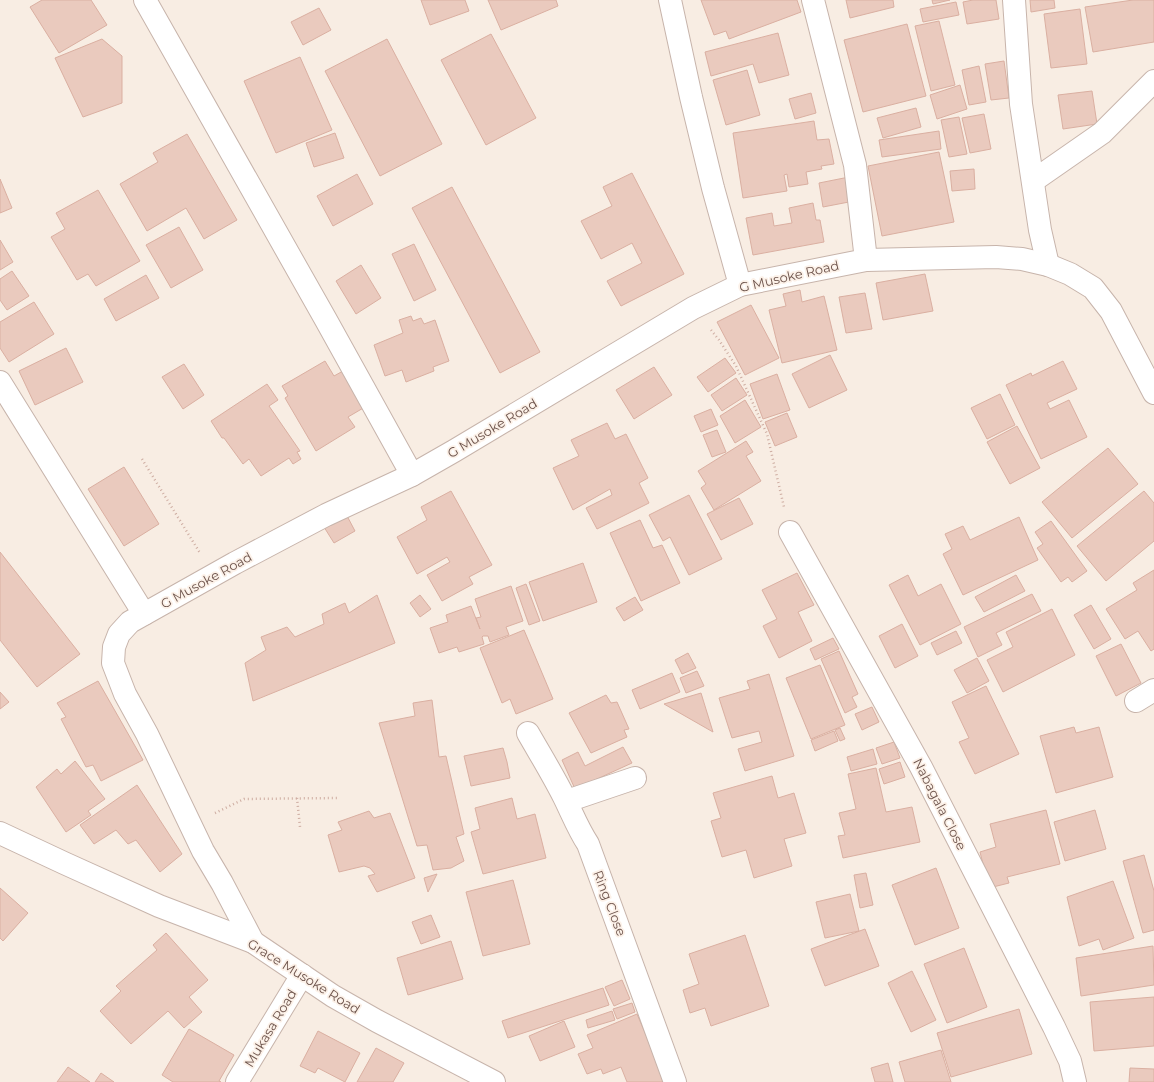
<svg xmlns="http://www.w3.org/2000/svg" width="1154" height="1082" viewBox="0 0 1154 1082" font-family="Montserrat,sans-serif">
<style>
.building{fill:#eacabe;stroke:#daafa1}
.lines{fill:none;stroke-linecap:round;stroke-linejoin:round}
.street-casing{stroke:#c7b4ab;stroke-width:24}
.path{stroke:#ceada2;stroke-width:2.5;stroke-dasharray:1 3;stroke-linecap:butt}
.street{stroke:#fff;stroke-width:22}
.labels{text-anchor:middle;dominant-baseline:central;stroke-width:3.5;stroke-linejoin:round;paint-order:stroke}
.street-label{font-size:13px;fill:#6d544c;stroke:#fcf1e8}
</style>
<rect width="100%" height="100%" fill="#f8ede3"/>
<g class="building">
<polygon points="42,0 91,0 107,25 59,53 30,7"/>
<polygon points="421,0 465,0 469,11 430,25"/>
<polygon points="488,0 556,0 558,6 501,30"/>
<polygon points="701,0 797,0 801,12 729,39 726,31 714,35"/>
<polygon points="846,0 893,0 894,7 850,18"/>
<polygon points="932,0 950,0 933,4"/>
<polygon points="973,0 996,0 999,19 967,24 963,2"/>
<polygon points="1030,0 1054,0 1055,8 1031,12"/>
<polygon points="1133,0 1154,0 1154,42 1093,52 1085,7"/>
<polygon points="956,2 959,15 923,22 920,9"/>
<polygon points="319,8 331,30 303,45 291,22"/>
<polygon points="1080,9 1087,64 1051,68 1044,14"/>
<polygon points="939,21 955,85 931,91 915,26"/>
<polygon points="907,24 926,96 863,112 844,40"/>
<polygon points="778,33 789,75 759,83 753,64 711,76 705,52"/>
<polygon points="491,34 536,118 486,145 441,60"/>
<polygon points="102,39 122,56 122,103 83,117 55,58"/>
<polygon points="387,39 442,144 380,176 325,71"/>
<polygon points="300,57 332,130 276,153 244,81"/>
<polygon points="1004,61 1009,98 991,100 985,64"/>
<polygon points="979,66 986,102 969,105 962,70"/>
<polygon points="747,70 760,115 726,125 713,80"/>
<polygon points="960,85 967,109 937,119 930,95"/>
<polygon points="1092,91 1097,124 1063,129 1058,95"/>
<polygon points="811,93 816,113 795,119 789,99"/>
<polygon points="916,108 921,127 883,138 877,118"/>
<polygon points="984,114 991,149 970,153 962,118"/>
<polygon points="959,117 967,154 949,157 941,120"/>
<polygon points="814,121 817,140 829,139 834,164 821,166 822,169 806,172 808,184 789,187 787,174 784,175 787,191 743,198 733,133"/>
<polygon points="939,131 941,149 882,157 879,140"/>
<polygon points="335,133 344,158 314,167 306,143"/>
<polygon points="187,134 237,220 204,239 186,208 147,231 120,184 158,162 153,153"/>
<polygon points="939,152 954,222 882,236 868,166"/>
<polygon points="974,169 975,189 952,191 950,171"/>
<polygon points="632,173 684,274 621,306 607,281 642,263 632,243 601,259 581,221 612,206 603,187"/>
<polygon points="357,174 373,204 333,226 317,196"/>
<polygon points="849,177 854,201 823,207 819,183"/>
<polygon points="0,179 12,208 0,213"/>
<polygon points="452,187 540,352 500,373 412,208"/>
<polygon points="98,190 140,261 96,286 88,274 77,280 51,237 65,229 56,213"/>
<polygon points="813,203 816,220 820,220 824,242 753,255 746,218 772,213 774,226 792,223 789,208"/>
<polygon points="179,227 203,270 171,288 146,245"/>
<polygon points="0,240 13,262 0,270"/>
<polygon points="414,244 436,290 414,301 392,254"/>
<polygon points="361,265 381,298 356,314 336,281"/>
<polygon points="12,271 29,296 7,310 0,300 0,279"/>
<polygon points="925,274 933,311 883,320 876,283"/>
<polygon points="146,275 159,298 116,321 104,299"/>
<polygon points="800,290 802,302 824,296 837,350 782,363 769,310 786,306 783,294"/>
<polygon points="865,293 872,329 846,333 839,297"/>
<polygon points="34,302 54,334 9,362 0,348 0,322"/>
<polygon points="751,305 779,358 745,375 717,322"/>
<polygon points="411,316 413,321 421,318 424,324 435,320 449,361 433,367 434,371 406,382 402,370 385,376 374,345 403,333 399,320"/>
<polygon points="66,348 83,382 35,405 19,371"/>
<polygon points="830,355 847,390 809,408 792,374"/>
<polygon points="725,358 736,373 708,392 697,377"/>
<polygon points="325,361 334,376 343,371 365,407 348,417 355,427 316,451 285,398 288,396 282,386"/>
<polygon points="1063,361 1077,389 1047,403 1050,409 1069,400 1087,437 1041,459 1006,385 1031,373 1032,376"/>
<polygon points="184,364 204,395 183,409 162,377"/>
<polygon points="654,367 672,395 634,419 616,390"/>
<polygon points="777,374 790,410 763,419 750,384"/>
<polygon points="736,378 747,395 722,411 711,395"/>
<polygon points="267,384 278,400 269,406 300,451 297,452 301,459 293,464 289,458 261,476 249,459 243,464 224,438 222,438 211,421"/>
<polygon points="1000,394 1015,425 987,439 971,408"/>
<polygon points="745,400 761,427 735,443 720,416"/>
<polygon points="711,409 718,425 701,432 694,416"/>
<polygon points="787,413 797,437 775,446 765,422"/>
<polygon points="607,423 615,439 626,434 648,478 639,483 649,503 597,529 586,508 612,495 610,489 573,510 553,468 579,456 571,440"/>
<polygon points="1017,426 1040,468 1010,484 987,442"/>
<polygon points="717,430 726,452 712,457 703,435"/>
<polygon points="746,441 753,452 746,456 761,481 714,510 701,488 706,484 698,471"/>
<polygon points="1108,448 1138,484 1072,538 1042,502"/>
<polygon points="124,467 159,524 124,546 88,489"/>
<polygon points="451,491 492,565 469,577 473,584 442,601 427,575 450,562 447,557 417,574 397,537 427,520 421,507"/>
<polygon points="1144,491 1154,503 1154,541 1106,581 1077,546"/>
<polygon points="689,495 722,559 689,575 670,537 663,541 649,515"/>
<polygon points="739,498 753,524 721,540 707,514"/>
<polygon points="346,514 355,531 334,543 324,527"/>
<polygon points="1019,517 1038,560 963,595 943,554 952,549 945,534 963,526 970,540"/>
<polygon points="640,520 653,548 662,545 680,583 641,601 610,533"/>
<polygon points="1051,521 1087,571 1072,582 1068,577 1061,582 1037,548 1043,544 1035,532"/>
<polygon points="0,552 80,654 37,687 0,640"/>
<polygon points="583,563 597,602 543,621 529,582"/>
<polygon points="1154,570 1154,649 1151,651 1138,631 1125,639 1106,609 1137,590 1133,583"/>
<polygon points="797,573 814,605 798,612 812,641 779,658 763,626 777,619 762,590"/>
<polygon points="908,575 918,596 941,584 961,624 920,645 889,585"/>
<polygon points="1016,575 1025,591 984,612 975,597"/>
<polygon points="526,584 540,621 529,625 516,588"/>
<polygon points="511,586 523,621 506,627 509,635 490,642 488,636 483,636 482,637 484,644 459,652 457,647 439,653 430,628 448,622 446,615 471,606 480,629 476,618 481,617 475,599"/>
<polygon points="1032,594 1041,611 996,633 1002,645 978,657 964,627"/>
<polygon points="377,595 395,643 253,701 245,663 266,650 261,637 287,627 295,637 324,624 322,614 345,603 349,613"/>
<polygon points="420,595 431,609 420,617 410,603"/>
<polygon points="635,597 643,610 624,621 616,608"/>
<polygon points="1091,605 1111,639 1094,649 1074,615"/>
<polygon points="1052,609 1075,655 1003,692 987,660 1013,647 1006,632"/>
<polygon points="902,624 918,656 895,668 879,636"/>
<polygon points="524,630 553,699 516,714 510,699 502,703 480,648"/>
<polygon points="956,631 962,643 937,655 931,643"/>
<polygon points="833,638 839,649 815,660 810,649"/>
<polygon points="1121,644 1141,683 1116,696 1096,656"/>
<polygon points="839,651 858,694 852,697 857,707 845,713 821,659"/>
<polygon points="688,653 696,668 682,674 675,660"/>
<polygon points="977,658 989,681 967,693 954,670"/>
<polygon points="820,665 845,725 811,739 786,678"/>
<polygon points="697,671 704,686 686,693 680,678"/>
<polygon points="672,673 680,692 640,709 632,690"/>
<polygon points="769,674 794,756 745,771 738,749 762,742 759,731 732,738 719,698 750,689 747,681"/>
<polygon points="98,681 143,760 101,781 93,765 86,767 61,719 66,717 57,703"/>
<polygon points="986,686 1019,754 975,774 959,742 969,738 952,702"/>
<polygon points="0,692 9,702 0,709"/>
<polygon points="701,693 713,732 664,704"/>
<polygon points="606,695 611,703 617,702 629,729 624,730 627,737 591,753 569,713"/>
<polygon points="432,700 439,757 446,756 464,834 456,837 464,861 451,868 433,870 427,845 417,846 379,723 415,716 413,703"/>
<polygon points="872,707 879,722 862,730 855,714"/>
<polygon points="1074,727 1076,733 1099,727 1113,777 1056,793 1040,736"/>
<polygon points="840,728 845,739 840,741 835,730"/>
<polygon points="834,731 838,741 815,751 811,740"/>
<polygon points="894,742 900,758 882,764 876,748"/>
<polygon points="623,747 632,763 575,789 562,760 578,752 585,766"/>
<polygon points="503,748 507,762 510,778 471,786 464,756"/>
<polygon points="873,749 877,764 851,771 847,757"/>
<polygon points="75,761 105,799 88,811 91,815 66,832 36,787 57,769 61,774"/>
<polygon points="900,762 905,777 884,784 879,769"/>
<polygon points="876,768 886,812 912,807 920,842 843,858 838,836 845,835 839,813 856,809 848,774"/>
<polygon points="772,776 778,798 794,793 806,833 784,839 792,866 754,878 746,850 722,857 711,821 721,818 713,793"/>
<polygon points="137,785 182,854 160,872 136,840 128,844 116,830 94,844 80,825"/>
<polygon points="512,798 517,819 535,814 546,858 483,874 471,832 480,829 475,808"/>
<polygon points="1046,810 1060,864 1007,877 1009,883 989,888 980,852 996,847 990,824"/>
<polygon points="1095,810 1106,849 1065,861 1054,822"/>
<polygon points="369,811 374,818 390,813 415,878 377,892 368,876 375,874 370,868 364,866 339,872 328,835 342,830 338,822"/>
<polygon points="1144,855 1154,891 1154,930 1143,933 1123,861"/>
<polygon points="936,868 959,928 915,945 892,885"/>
<polygon points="866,873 873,905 860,908 854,875"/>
<polygon points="437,874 428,892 424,878"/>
<polygon points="513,880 530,944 483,956 466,892"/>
<polygon points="1113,881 1134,938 1103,950 1099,939 1079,946 1067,897"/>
<polygon points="0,888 28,913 3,941 0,938"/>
<polygon points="850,894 859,931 825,938 816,902"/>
<polygon points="431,915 440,937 421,944 412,922"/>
<polygon points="865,929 879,966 825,986 811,949"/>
<polygon points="166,933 208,980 189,997 202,1012 184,1028 168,1011 131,1044 100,1011 121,991 116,986 157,950 153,945"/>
<polygon points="745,935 769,1006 711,1026 705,1008 690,1013 683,990 699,984 689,954"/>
<polygon points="451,941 463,979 408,995 397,958"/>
<polygon points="1153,946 1154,985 1081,996 1076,958"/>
<polygon points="964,948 987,1007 947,1023 924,964"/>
<polygon points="912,971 936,1020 911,1032 888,983"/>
<polygon points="622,980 630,999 614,1006 605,987"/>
<polygon points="603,988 609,1005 508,1038 502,1021"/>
<polygon points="1154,997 1154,1046 1094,1051 1090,1002"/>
<polygon points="632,1003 635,1012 617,1019 613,1009"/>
<polygon points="1019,1009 1032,1054 951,1077 937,1033"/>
<polygon points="612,1011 615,1020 588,1028 586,1020"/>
<polygon points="637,1014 666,1082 627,1082 621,1067 603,1074 601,1069 587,1074 578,1054 593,1048 587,1035"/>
<polygon points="564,1021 575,1047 540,1061 529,1036"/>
<polygon points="189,1029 234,1055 219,1081 221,1082 173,1082 162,1075"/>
<polygon points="318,1031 360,1053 345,1082 318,1068 315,1073 300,1066"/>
<polygon points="376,1048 404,1063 393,1082 357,1082"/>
<polygon points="941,1050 951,1082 905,1082 899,1062"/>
<polygon points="888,1063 893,1082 875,1082 871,1068"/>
<polygon points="68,1067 90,1082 57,1082"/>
<polygon points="1130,1068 1154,1069 1154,1082 1129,1082"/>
<polygon points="101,1073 114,1082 95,1082"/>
</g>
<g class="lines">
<defs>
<g id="street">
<polyline points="145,0 326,320 412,475"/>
<polyline points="670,0 691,97 713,188 740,285"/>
<polyline points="813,0 855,165 866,260"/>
<polyline points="1014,0 1021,104 1040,230 1048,265"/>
<polyline points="1033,181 1102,133 1154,81"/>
<polyline points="0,382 144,614"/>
<polyline points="790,532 921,767 1054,1027 1070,1061 1075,1082"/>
<polyline points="1136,701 1154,690"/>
<path d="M528,733C540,754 553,775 564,797C572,813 578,829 588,844L675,1082"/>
<polyline points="567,801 635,778"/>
<polyline points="0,833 64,863 159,906 253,942 333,996 377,1021 494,1082"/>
<polyline points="253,942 222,883 203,851 147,734 125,694 113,663 114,647 119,634 130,622 235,563 326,515 412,475 454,451 693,308 740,285 866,260 996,257 1022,259 1048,265 1070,274 1093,288 1111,311 1154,393"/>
<polyline points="237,1082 302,975"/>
</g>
</defs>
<use href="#street" class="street-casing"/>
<g class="path">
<polyline points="711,330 719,340 736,366 767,434 784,507"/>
<polyline points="142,459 200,553"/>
<polyline points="297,798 300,827"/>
<polyline points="215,813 244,799 337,798"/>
</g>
<use href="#street" class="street"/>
</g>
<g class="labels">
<g class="street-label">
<text transform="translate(789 276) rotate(-13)">G Musoke Road</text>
<text transform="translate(492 428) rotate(-31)">G Musoke Road</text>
<text transform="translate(206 580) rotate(-29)">G Musoke Road</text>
<text transform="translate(940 804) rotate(63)">Nabagala Close</text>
<text transform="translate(610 903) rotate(69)">Ring Close</text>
<text transform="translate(304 976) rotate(32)">Grace Musoke Road</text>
<text transform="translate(270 1028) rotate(-59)">Mukasa Road</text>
</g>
</g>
</svg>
